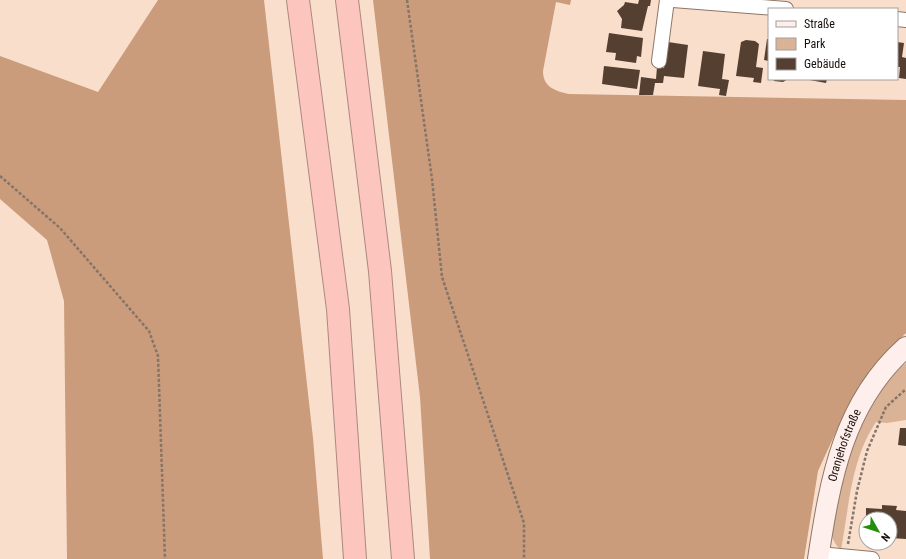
<svg xmlns="http://www.w3.org/2000/svg" width="906" height="559" viewBox="0 0 906 559" font-family="'Roboto Condensed',sans-serif">
<style>
.green{fill:#dab296}
.forest{fill:#ca9c7b}
.building{fill:#553f30}
.lines{fill:none;stroke-linecap:round;stroke-linejoin:round}
.street-casing{stroke:#8e7666;stroke-width:16}
.secondary-casing{stroke:#8e7666;stroke-width:22}
.highway-casing{stroke:#ad8780;stroke-width:24}
.path{stroke:#857468;stroke-width:2.5;stroke-dasharray:3 2;stroke-linecap:butt}
.street{stroke:#fff;stroke-width:14}
.secondary{stroke:#feeeec;stroke-width:20}
.highway{stroke:#fcc6bf;stroke-width:22}
.labels{text-anchor:middle;dominant-baseline:central;stroke-width:4;stroke-linejoin:round;paint-order:stroke}
.street-label{font-size:12px;fill:#1a110b;stroke:#fff}
</style>
<rect width="100%" height="100%" fill="#f9decc"/>
<path class="green" d="M906,363V420L887,423L876,422C851,459 849,507 841,550C836,546 833,541 832,535C831,527 834,518 835,510C841,474 853,438 871,405C879,389 892,375 906,363Z"/>
<g class="forest">
<polygon points="158,0 264,0 313,438 323,559 67,559 64,301 47,240 0,199 0,56 98,92"/>
<path d="M373,0H571L570,5L556,2L543,71C543,87 555,91 569,94L906,100V333L883,355L847,408L818,471L804,559H430L420,397Z"/>
</g>
<g class="building">
<polygon points="639,0 651,0 650,6 648,6 642,31 621,28 622,19 617,11 624,5 625,2 638,4"/>
<polygon points="609,33 643,38 641,57 637,56 636,63 615,60 616,53 606,52"/>
<polygon points="767,39 769,39 769,61 764,60"/>
<polygon points="746,40 755,41 759,44 756,67 763,68 761,83 753,82 754,78 736,76 741,42"/>
<polygon points="668,42 688,45 684,78 664,76 663,83 655,83 653,95 639,95 641,77 656,79 657,67 664,68"/>
<polygon points="897,42 904,43 902,57 906,58 906,79 899,78 900,67 897,67"/>
<polygon points="703,51 725,54 722,79 729,80 726,96 719,95 720,89 698,86"/>
<polygon points="604,66 640,70 637,89 602,84"/>
<polygon points="773,79 788,79 783,82 774,81"/>
<polygon points="804,79 827,79 826,83"/>
<polygon points="900,428 906,428 906,446 898,445"/>
<polygon points="882,505 897,506 896,510 906,511 906,539 890,538 890,519 866,519 866,508 882,509"/>
</g>
<g class="lines">
<defs>
<g id="street">
<polyline points="673,0 786,9"/>
<polyline points="897,19 906,20"/>
<polyline points="659,61 667,0"/>
<polyline points="819,554 872,559"/>
</g>
<g id="secondary">
<path id="s1" d="M818,559C830,480 843,403 906,347"/>
</g>
<g id="highway">
<polyline points="298,0 338,309 355,559"/>
<polyline points="347,0 380,271 403,559"/>
</g>
</defs>
<use href="#street" class="street-casing"/>
<use href="#secondary" class="secondary-casing"/>
<use href="#highway" class="highway-casing"/>
<g class="path">
<polyline points="407,0 432,179 442,277 524,523 524,559"/>
<polyline points="0,176 60,228 149,331 158,356 165,559"/>
<polyline points="848,544 857,491 867,451 886,407 906,389"/>
</g>
<use href="#street" class="street"/>
<use href="#secondary" class="secondary"/>
<use href="#highway" class="highway"/>
</g>
<g class="labels">
<g class="street-label">
<text stroke="none"><textPath href="#s1" startOffset="117">Oranjehofstraße</textPath></text>
</g>
</g>
<rect x="768" y="8" width="130" height="72" fill="#ffffff" stroke="#a3a09d"/>
<rect x="776" y="21" width="20" height="6" fill="#feeeec" stroke="#a3a09d"/>
<text x="804" y="28" font-size="12" fill="#1a110b">Straße</text>
<rect x="776" y="38" width="20" height="12" fill="#dab296" stroke="#a3a09d"/>
<text x="804" y="48" font-size="12" fill="#1a110b">Park</text>
<rect x="776" y="58" width="20" height="12" fill="#553f30" stroke="#a3a09d"/>
<text x="804" y="68" font-size="12" fill="#1a110b">Gebäude</text>
<g transform="translate(878 531) rotate(129)"><circle r="19" fill="#ffffff" stroke="#a3a09d"/>
<path d="M0-3L7 15L0 10L-7 15Z" fill="#258d0c"/>
<text y="-6" font-size="11" font-weight="bold" text-anchor="middle" fill="#1a110b">N</text>
</g>
</svg>
